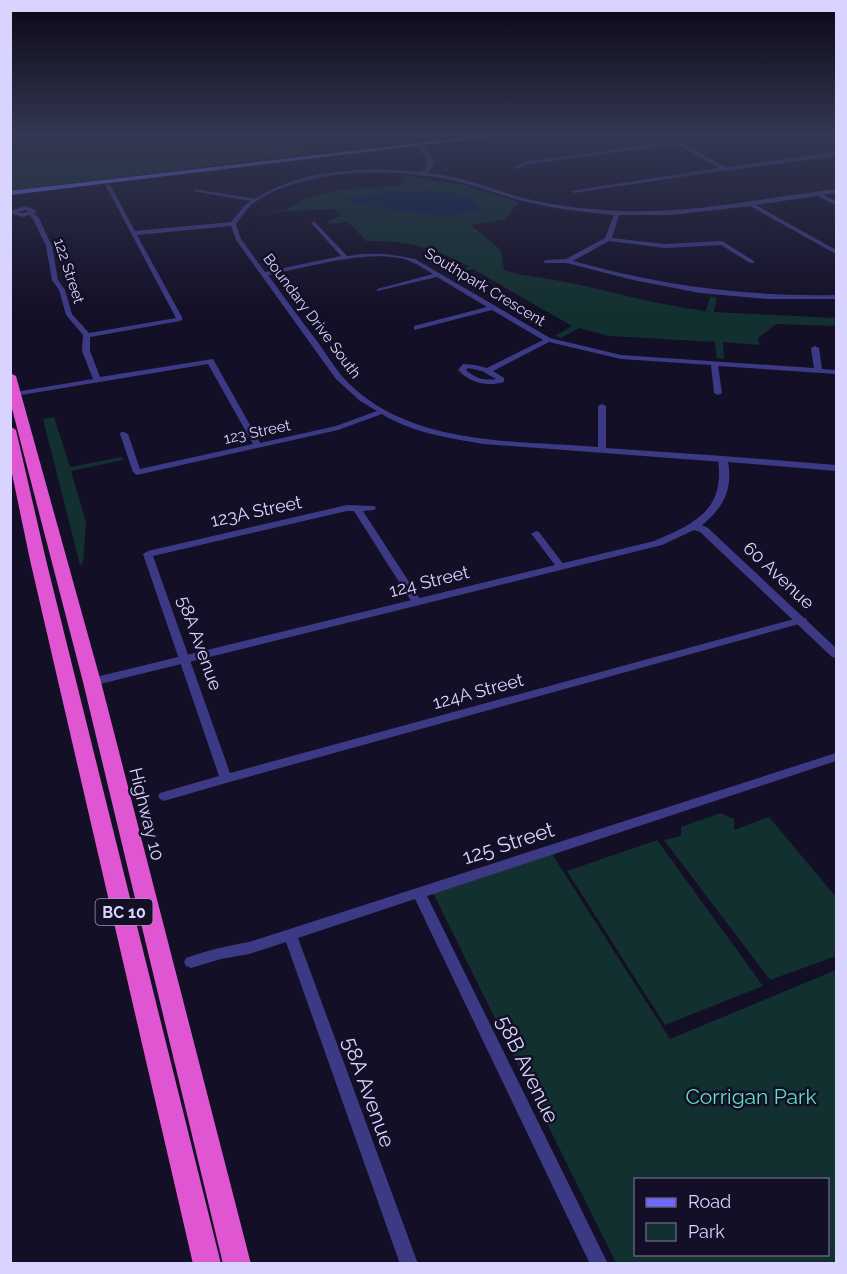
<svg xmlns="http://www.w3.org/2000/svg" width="847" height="1274" viewBox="0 0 847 1274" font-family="Raleway,sans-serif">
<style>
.green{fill:#12302f;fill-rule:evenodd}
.water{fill:#0c2248}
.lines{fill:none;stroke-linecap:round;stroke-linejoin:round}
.minor{fill:#3d3a85;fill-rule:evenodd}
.tertiary{fill:#3d3a85;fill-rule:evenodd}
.secondary{fill:#6f6bff;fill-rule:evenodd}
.trunk{fill:#e055d1;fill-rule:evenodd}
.labels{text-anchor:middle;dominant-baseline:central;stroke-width:5;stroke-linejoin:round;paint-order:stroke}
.far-street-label{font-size:15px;fill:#d9d4ff;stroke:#130f26}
.shield{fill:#130f26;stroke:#9e99be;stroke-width:1.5}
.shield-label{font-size:16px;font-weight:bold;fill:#d9d4ff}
.street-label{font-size:18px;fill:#d9d4ff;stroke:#130f26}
.near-street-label{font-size:21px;fill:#d9d4ff;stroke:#130f26}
.near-park-label{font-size:21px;fill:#5fe0c0;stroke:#130f26}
</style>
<rect width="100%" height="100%" fill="#130f26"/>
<g class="green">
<polygon points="11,135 293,135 311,153 11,191"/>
<path d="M406,176L464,185L519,202L504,220L471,225L501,250L504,270C526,277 548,278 571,283C616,293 660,305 706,311L710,297L717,298L714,312L836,318V326L776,324L758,338L759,345L723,342L724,359L717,358L715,342L609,336L579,328L561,338L555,336L572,326L473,269L451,275L447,273L469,267C435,247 405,240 366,241L348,222L329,224L328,221L341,216L335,209L248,213L285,210L303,199L336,190L400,186Z"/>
<polygon points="54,417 70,467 122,457 123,460 71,471 86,522 83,564 80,565 43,419"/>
<polygon points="721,813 734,819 734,830 769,817 836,897 836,956 770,980 664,840 681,836 681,827"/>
<polygon points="657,840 763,986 665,1025 567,871"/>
<path d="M552,854L670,1039L836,970V1263H616L433,893ZM636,1180H828V1254H636Z"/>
</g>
<path class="water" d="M426,191C444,193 471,191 482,209C452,222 378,209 346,200L348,196Z"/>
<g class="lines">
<g class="minor">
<polygon points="328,135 333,135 336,139 332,140"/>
<path d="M399,135C415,135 429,149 434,164L427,173C459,176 489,188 520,197C543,203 568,207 592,209C676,218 754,199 836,189V193L824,195L836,201V205L817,196L756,205L836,250V254L750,206L671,215H619L612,238L665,244L722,241L754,261V263H750L721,245L665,248L609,241L573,261C659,285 746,297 836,295V299H768L700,293L633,280L567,263H544L543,262L546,260L566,259L605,238L614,215C582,212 550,208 519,200C491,192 464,181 435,177C382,168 294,170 250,206C245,211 241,218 236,224L241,239L265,272L341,256L312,224L311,223L314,221L347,256C370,252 392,254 415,259L550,338L621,355L814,368L811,348L815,346L819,348L822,369L836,370V374L718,366L722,393L718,395L714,393L711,365L621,359L549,342L493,371L504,378V382C487,387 470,383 458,370L463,364L475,365L487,368L543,340L492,310L414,330V326L487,307L437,277L377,291V289L433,274C426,270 419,265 412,262C376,246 306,268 268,275C284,297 300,319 317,341C325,352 332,364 341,375C404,447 512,440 598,447V406L602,404L606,406V448L723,456L727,459L723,462L484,444C450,438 412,433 382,414L338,430L137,475L133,472L120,434L121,432H124L128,434L140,469L253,444L208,364L15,396L11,394L15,392L93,379L82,351L83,335L66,315L59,290L52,280L46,246L33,219L29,215L23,217L10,213V211L26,206L37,211L34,213L39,218L52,246L58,280L65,290L72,314L89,333L176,318L105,184L110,185L135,231L231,222L245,205L251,201L197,192L194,190L195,189L255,199C301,169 367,166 420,172L425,170L428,164C424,149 411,142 399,135ZM26,210L29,211L23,213L18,212ZM231,226L236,240L336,379L360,401L377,411L336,426L260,443L213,359L100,377L90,351V337L180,321L183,319L137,235ZM468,368L482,371L496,379C484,381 475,378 466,370Z"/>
<polygon points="677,141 679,144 529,164 517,169 514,167 528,161"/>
<polygon points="725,167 727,170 574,193 571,191"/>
<polygon points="347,505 374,506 376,508 374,510 363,511 422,602 421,604 413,604 354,511 347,511 153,556 230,773 798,618 806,618 807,620 806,622 226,783 164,801 160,799 158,796 160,793 219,776 143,554 148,551"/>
<polygon points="536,531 539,532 564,565 566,567 564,569 558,569 533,536 531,534"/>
<path d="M836,753V761L427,896L608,1264H590L415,899L298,938L418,1264H400L286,942L249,954L221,959L191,968L186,966L184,962L186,958C207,950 228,946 249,942Z"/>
</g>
<g class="tertiary">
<polygon points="659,135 666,135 726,167 836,152 836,156 725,171"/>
<path d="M723,456L836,465V471L728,462C733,490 723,508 702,525L708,528L836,648V658L832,657L700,532L694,530L662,545L92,686L86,682L92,678L654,541C696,523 725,510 718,459Z"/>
</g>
<polygon class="secondary" points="486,135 506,135 10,195 10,191"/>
<g class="trunk">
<polygon points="10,373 16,376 101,682 251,1264 223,1264 83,682 10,401"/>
<polygon points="10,426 16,430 46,560 221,1264 193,1264 30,560 10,464"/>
</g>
</g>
<linearGradient id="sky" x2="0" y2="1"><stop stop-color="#0a0815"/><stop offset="0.43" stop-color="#333752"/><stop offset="1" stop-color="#333752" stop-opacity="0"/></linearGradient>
<rect width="847" height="313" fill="url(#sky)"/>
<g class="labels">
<g class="far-street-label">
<text transform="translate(69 271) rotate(72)">122 Street</text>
<text transform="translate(485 287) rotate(31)">Southpark Crescent</text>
<text transform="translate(312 316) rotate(53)">Boundary Drive South</text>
<text transform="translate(257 432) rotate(-12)">123 Street</text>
</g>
<rect class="shield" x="95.5" y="899" width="57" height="26" rx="4.5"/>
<g class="shield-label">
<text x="124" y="912">BC 10</text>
</g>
<g class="street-label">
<text transform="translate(256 511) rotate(-12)">123A Street</text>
<text transform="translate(779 575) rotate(43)">60 Avenue</text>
<text transform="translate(429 581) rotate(-14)">124 Street</text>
<text transform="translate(200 643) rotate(70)">58A Avenue</text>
<text transform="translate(478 691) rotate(-15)">124A Street</text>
<text transform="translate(147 814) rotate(76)">Highway 10</text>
</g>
<g class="near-street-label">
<text transform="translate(508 843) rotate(-18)">125 Street</text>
<text transform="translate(528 1069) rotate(64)">58B Avenue</text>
<text transform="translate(369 1092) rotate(70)">58A Avenue</text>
</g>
<g class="near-park-label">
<text x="751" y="1096">Corrigan Park</text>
</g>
</g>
<rect width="847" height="1274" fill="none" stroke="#d9d4ff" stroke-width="24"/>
<rect x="634" y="1178" width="195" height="78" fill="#130f26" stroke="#625e7d" stroke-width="1.5"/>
<rect x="646" y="1198" width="30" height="9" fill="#6f6bff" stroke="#625e7d" stroke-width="1.5"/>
<text x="688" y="1208" font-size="18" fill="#d9d4ff">Road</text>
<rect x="646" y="1223" width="30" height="18" fill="#12302f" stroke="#625e7d" stroke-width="1.5"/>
<text x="688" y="1238" font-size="18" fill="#d9d4ff">Park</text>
</svg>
